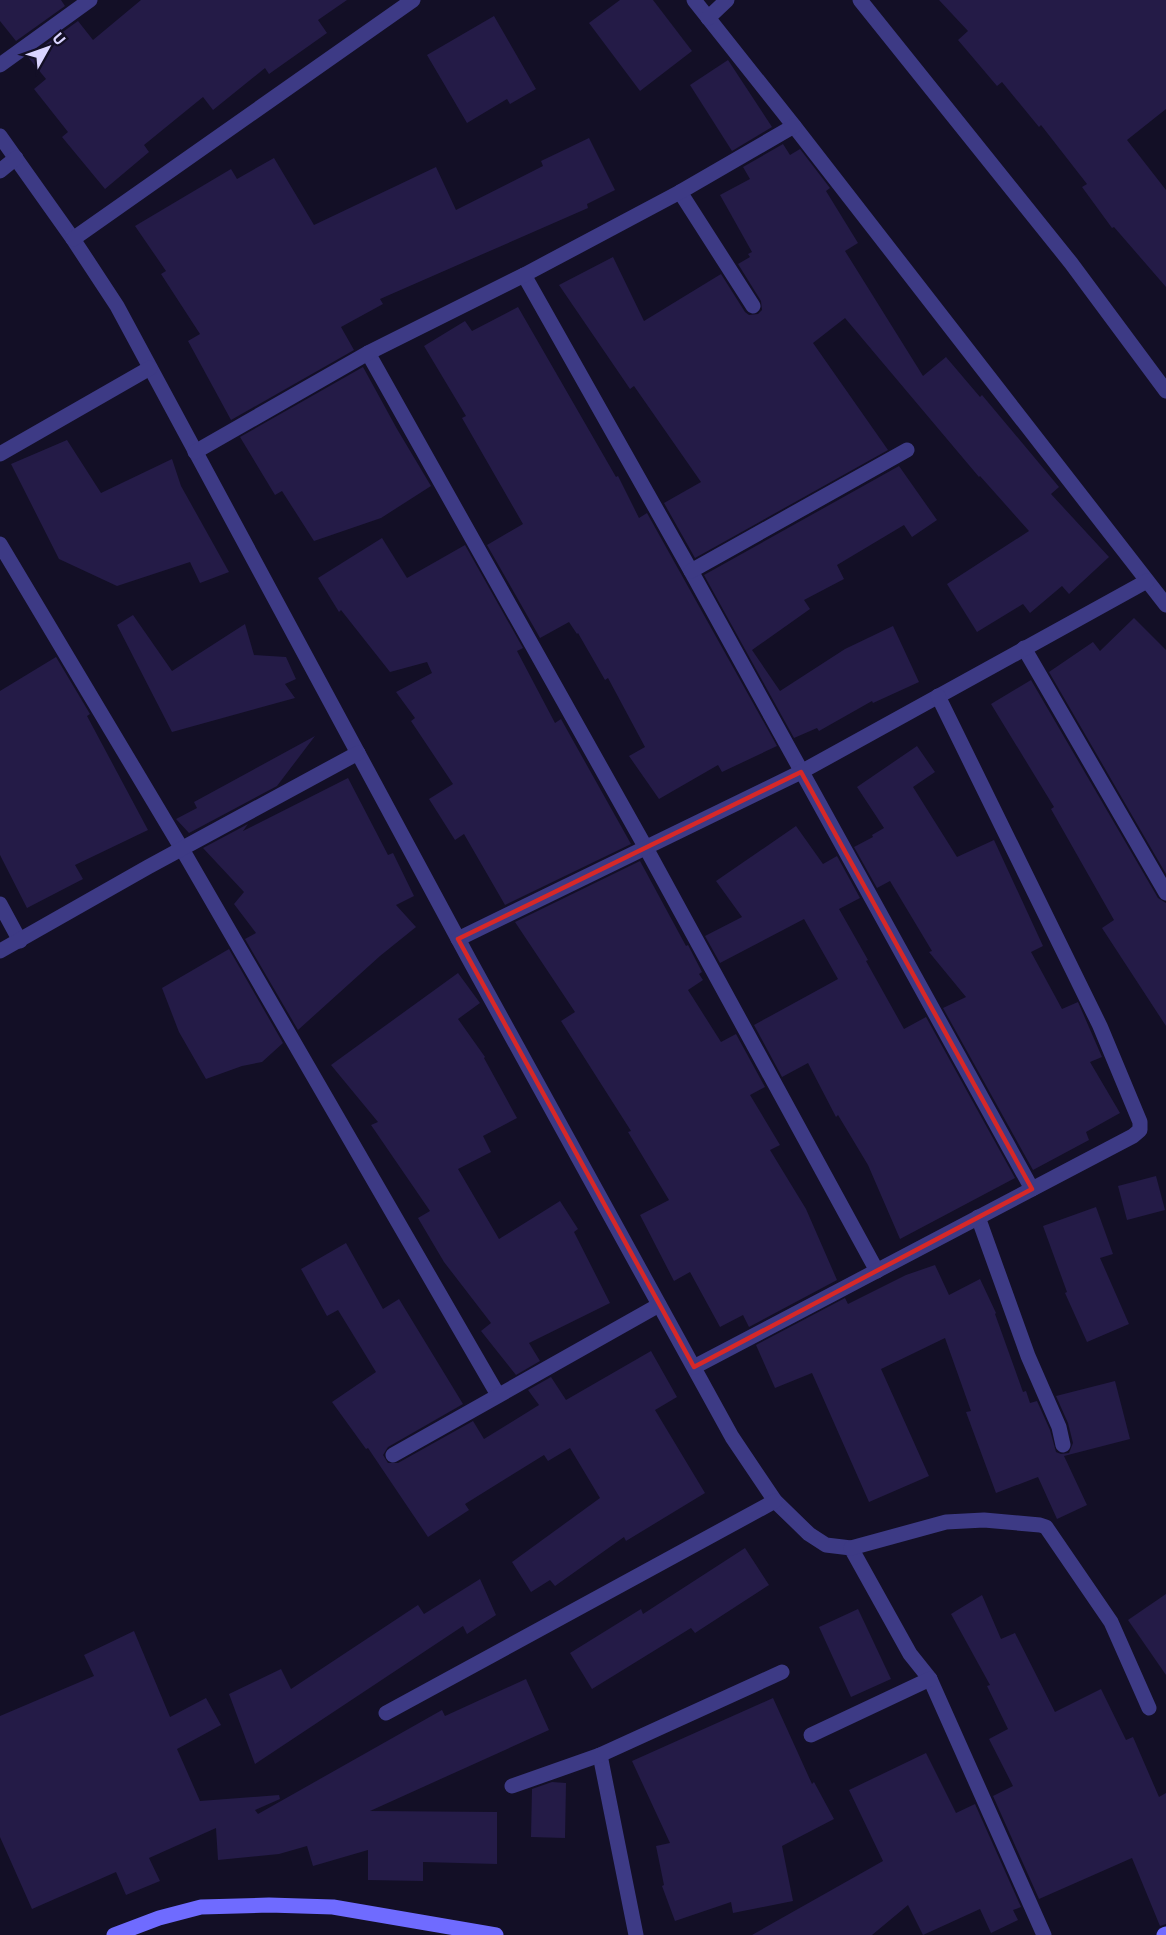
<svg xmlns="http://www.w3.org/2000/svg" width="1166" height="1935" viewBox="0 0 1166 1935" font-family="'Titillium Web',sans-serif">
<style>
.building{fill:#241b47}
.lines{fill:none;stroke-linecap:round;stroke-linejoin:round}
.street{stroke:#3d3a85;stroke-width:15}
.secondary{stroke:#6f6bff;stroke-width:15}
.marked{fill:none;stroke:#d62828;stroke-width:4.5;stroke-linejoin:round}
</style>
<rect width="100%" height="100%" fill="#130f26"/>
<g class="building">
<polygon points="0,0 61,0 65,6 16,41 0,21"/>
<polygon points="141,0 347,0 318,20 327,33 269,74 265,68 213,110 203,97 144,145 149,152 105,189 62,137 68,132 34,89 46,79 28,57 78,21 93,40"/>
<polygon points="620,0 653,0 692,51 640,91 589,23"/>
<polygon points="939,0 1166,0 1166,109 1127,140 1166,190 1166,287 1114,227 1112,228 1082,187 1087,184 1041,125 1039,127 1002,82 997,86 958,40 968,31"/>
<polygon points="494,16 536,89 510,104 507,99 467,123 427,55"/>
<polygon points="728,60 772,127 732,151 690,85"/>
<polygon points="589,138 615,190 587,204 588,208 380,299 383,304 341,327 354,350 231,420 188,341 200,334 161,274 166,271 135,226 231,169 237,179 274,158 314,225 436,167 456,210 543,166 541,161"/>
<polygon points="783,144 790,155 800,149 830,188 826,191 858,243 845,251 923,376 946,357 980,397 982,395 1059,487 1051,494 1109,557 1069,594 1062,586 1030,613 1023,604 977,632 947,584 1029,531 980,476 979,477 845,318 813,343 888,450 695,558 664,503 701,482 634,386 630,389 559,285 613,257 644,321 721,274 745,312 749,315 758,314 762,310 761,301 738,264 750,257 748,254 752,252 720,195 750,179 743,167"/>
<polygon points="518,307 616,477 618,476 639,518 647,513 777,746 722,772 718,765 659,799 629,756 645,747 608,678 605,680 578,633 577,634 569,622 540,638 487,545 523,524 462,418 466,416 424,346 465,321 472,331"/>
<polygon points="363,367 397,429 431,486 381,518 314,541 282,491 275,495 240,437"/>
<polygon points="67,440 101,493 172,459 181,486 229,572 200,583 190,562 117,586 59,559 11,464"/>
<polygon points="899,466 937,520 912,537 904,525 837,565 844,579 804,600 810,609 752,650 780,691 845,649 893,626 919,682 873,703 872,701 819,731 817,728 794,738 704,575"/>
<polygon points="382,538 407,578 465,545 523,648 517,651 555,723 561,719 631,844 505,905 464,834 455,840 429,799 453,784 411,721 415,718 396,692 432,673 427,662 390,672 341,610 339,612 318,578"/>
<polygon points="133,615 172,671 245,624 254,655 286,657 296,679 285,684 295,698 172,732 117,625"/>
<polygon points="1134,618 1166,650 1166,874 1049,672 1093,642 1100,651"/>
<polygon points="56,657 90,714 87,716 148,830 75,865 83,879 27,908 0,855 0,691"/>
<polygon points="1031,680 1158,898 1166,903 1166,1026 1102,928 1114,920 1051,809 1054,807 991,704"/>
<polygon points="315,736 277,786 189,833 176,819 197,808 194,802"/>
<polygon points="917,746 935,772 913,787 957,857 994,840 1043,946 1031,952 1062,1009 1078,1002 1102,1057 1090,1062 1120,1113 1086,1132 1089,1140 1033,1170 943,1008 966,997 929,952 932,951 890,881 877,888 854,847 873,837 872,835 884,828 857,787"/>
<polygon points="348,778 388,855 393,853 414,896 396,905 416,927 380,956 298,1030 245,939 256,933 234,904 244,892 203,848 248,824 243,831"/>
<polygon points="796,826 823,864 837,856 860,898 839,909 868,960 866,961 904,1029 926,1017 1015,1178 900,1239 868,1165 838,1115 836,1117 808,1063 782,1077 754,1025 838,979 804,919 720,963 705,936 742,917 716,881"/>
<polygon points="640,861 686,946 688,945 702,972 699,974 703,980 688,990 721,1042 736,1034 765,1087 750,1095 780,1145 770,1150 806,1209 837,1280 749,1327 743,1315 720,1327 690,1272 674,1281 640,1215 669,1200 628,1132 631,1131 561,1021 575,1012 515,922"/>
<polygon points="229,949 283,1043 262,1062 242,1066 206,1079 179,1032 162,988"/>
<polygon points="458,973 480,1003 458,1019 485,1057 484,1058 517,1118 483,1136 491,1152 458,1169 499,1239 560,1201 578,1229 574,1232 610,1303 529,1343 540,1361 516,1375 481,1331 491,1323 444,1262 418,1218 430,1211 371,1125 378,1122 331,1065"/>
<polygon points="1156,1176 1165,1210 1127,1220 1118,1186"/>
<polygon points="1096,1207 1113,1254 1100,1258 1129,1324 1087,1342 1065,1293 1067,1292 1043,1226"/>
<polygon points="346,1243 383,1309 399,1299 463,1404 388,1447 383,1455 388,1463 398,1463 473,1421 484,1439 539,1405 528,1390 551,1377 566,1400 651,1351 677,1397 655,1410 705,1493 626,1541 624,1537 555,1586 550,1580 531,1592 512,1562 600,1498 570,1448 548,1461 544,1455 465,1504 469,1510 428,1537 368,1448 366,1449 332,1402 376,1372 338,1310 327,1316 301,1269"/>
<polygon points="935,1265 949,1295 980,1279 996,1313 995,1314 1023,1392 1026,1391 1030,1403 1037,1401 1050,1430 1056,1452 1061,1454 1069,1453 1073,1443 1068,1423 1056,1396 1115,1381 1130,1439 1064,1456 1087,1505 1057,1519 1038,1477 996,1493 966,1412 971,1411 945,1338 881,1369 929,1476 869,1502 812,1373 775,1388 756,1345 845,1298 848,1304 906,1275"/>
<polygon points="745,1548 769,1585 695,1633 691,1628 592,1689 570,1653 641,1609 643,1614"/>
<polygon points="480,1579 496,1615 467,1634 463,1626 255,1764 229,1694 281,1669 291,1689 418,1605 424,1614"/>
<polygon points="1166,1594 1166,1675 1128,1620"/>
<polygon points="982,1595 1001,1639 1015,1633 1055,1712 1101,1689 1126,1740 1133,1737 1159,1797 1166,1793 1166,1924 1160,1926 1132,1858 1039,1899 993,1796 1013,1786 989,1739 1008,1729 987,1686 990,1685 951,1614"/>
<polygon points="858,1609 891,1679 851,1697 819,1627"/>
<polygon points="134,1631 170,1717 206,1698 221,1725 177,1749 200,1801 279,1795 280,1799 255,1810 258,1814 442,1710 445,1716 526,1679 549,1730 370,1811 497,1812 497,1864 423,1862 423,1881 368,1880 368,1850 313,1866 307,1846 279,1854 218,1860 216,1828 149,1858 160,1881 126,1895 116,1872 32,1909 0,1837 0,1716 94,1676 84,1655"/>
<polygon points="773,1698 812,1784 814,1782 834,1819 782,1846 793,1901 733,1913 731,1902 675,1921 662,1886 664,1885 656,1846 670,1843 632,1761"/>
<polygon points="926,1753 956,1813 975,1804 1021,1907 1013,1910 1018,1920 991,1933 980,1909 923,1935 908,1905 872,1935 752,1935 883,1861 849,1790"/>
<polygon points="552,1782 566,1783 565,1838 531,1837 532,1789"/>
</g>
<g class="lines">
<g class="street">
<polyline points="694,0 794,126 1166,605"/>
<polyline points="860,0 1071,263 1166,391"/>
<polyline points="708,18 727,0"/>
<polyline points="0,65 90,0"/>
<polyline points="0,136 73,239 117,306 470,961 732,1437 775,1501 809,1534 826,1545 851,1548 910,1654 930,1679 1044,1935"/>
<polyline points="0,171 16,158"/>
<polyline points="680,192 753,306"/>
<polyline points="73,239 413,0"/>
<polyline points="524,275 691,571 1032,1189"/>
<polyline points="368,353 646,848 877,1271"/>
<polyline points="195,452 368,353 524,275 680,192 794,126"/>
<polyline points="0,454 150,368"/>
<polyline points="0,544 182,849 498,1395"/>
<polyline points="691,571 907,450"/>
<polyline points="1024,648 1166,893"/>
<polyline points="0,904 20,941"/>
<polyline points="458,939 801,772 1147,581"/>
<polyline points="0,951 148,867 358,753"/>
<polyline points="978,1217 1028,1356 1059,1427 1063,1445"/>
<polyline points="694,1367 1133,1136 1140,1130 1140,1122 1100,1026 938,696"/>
<polyline points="393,1455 659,1305"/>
<polyline points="851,1548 946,1522 984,1520 1040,1525 1046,1527 1111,1622 1149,1708"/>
<polyline points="386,1713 775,1501"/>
<polyline points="811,1735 930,1679"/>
<polyline points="600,1755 636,1935"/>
<polyline points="512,1786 600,1755 782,1672"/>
</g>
<g class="secondary">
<polyline points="114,1935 159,1918 201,1907 269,1905 333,1907 496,1935"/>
<polyline points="1164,1935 1166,1934"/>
</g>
</g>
<path class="marked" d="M801,772L1032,1189L694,1367L458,939Z"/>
<g transform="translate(48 48) rotate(50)" stroke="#130f26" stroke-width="4.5" paint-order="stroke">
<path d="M0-4.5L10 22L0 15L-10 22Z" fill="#d9d4ff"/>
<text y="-9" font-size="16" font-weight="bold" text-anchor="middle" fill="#d9d4ff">U</text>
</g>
</svg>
